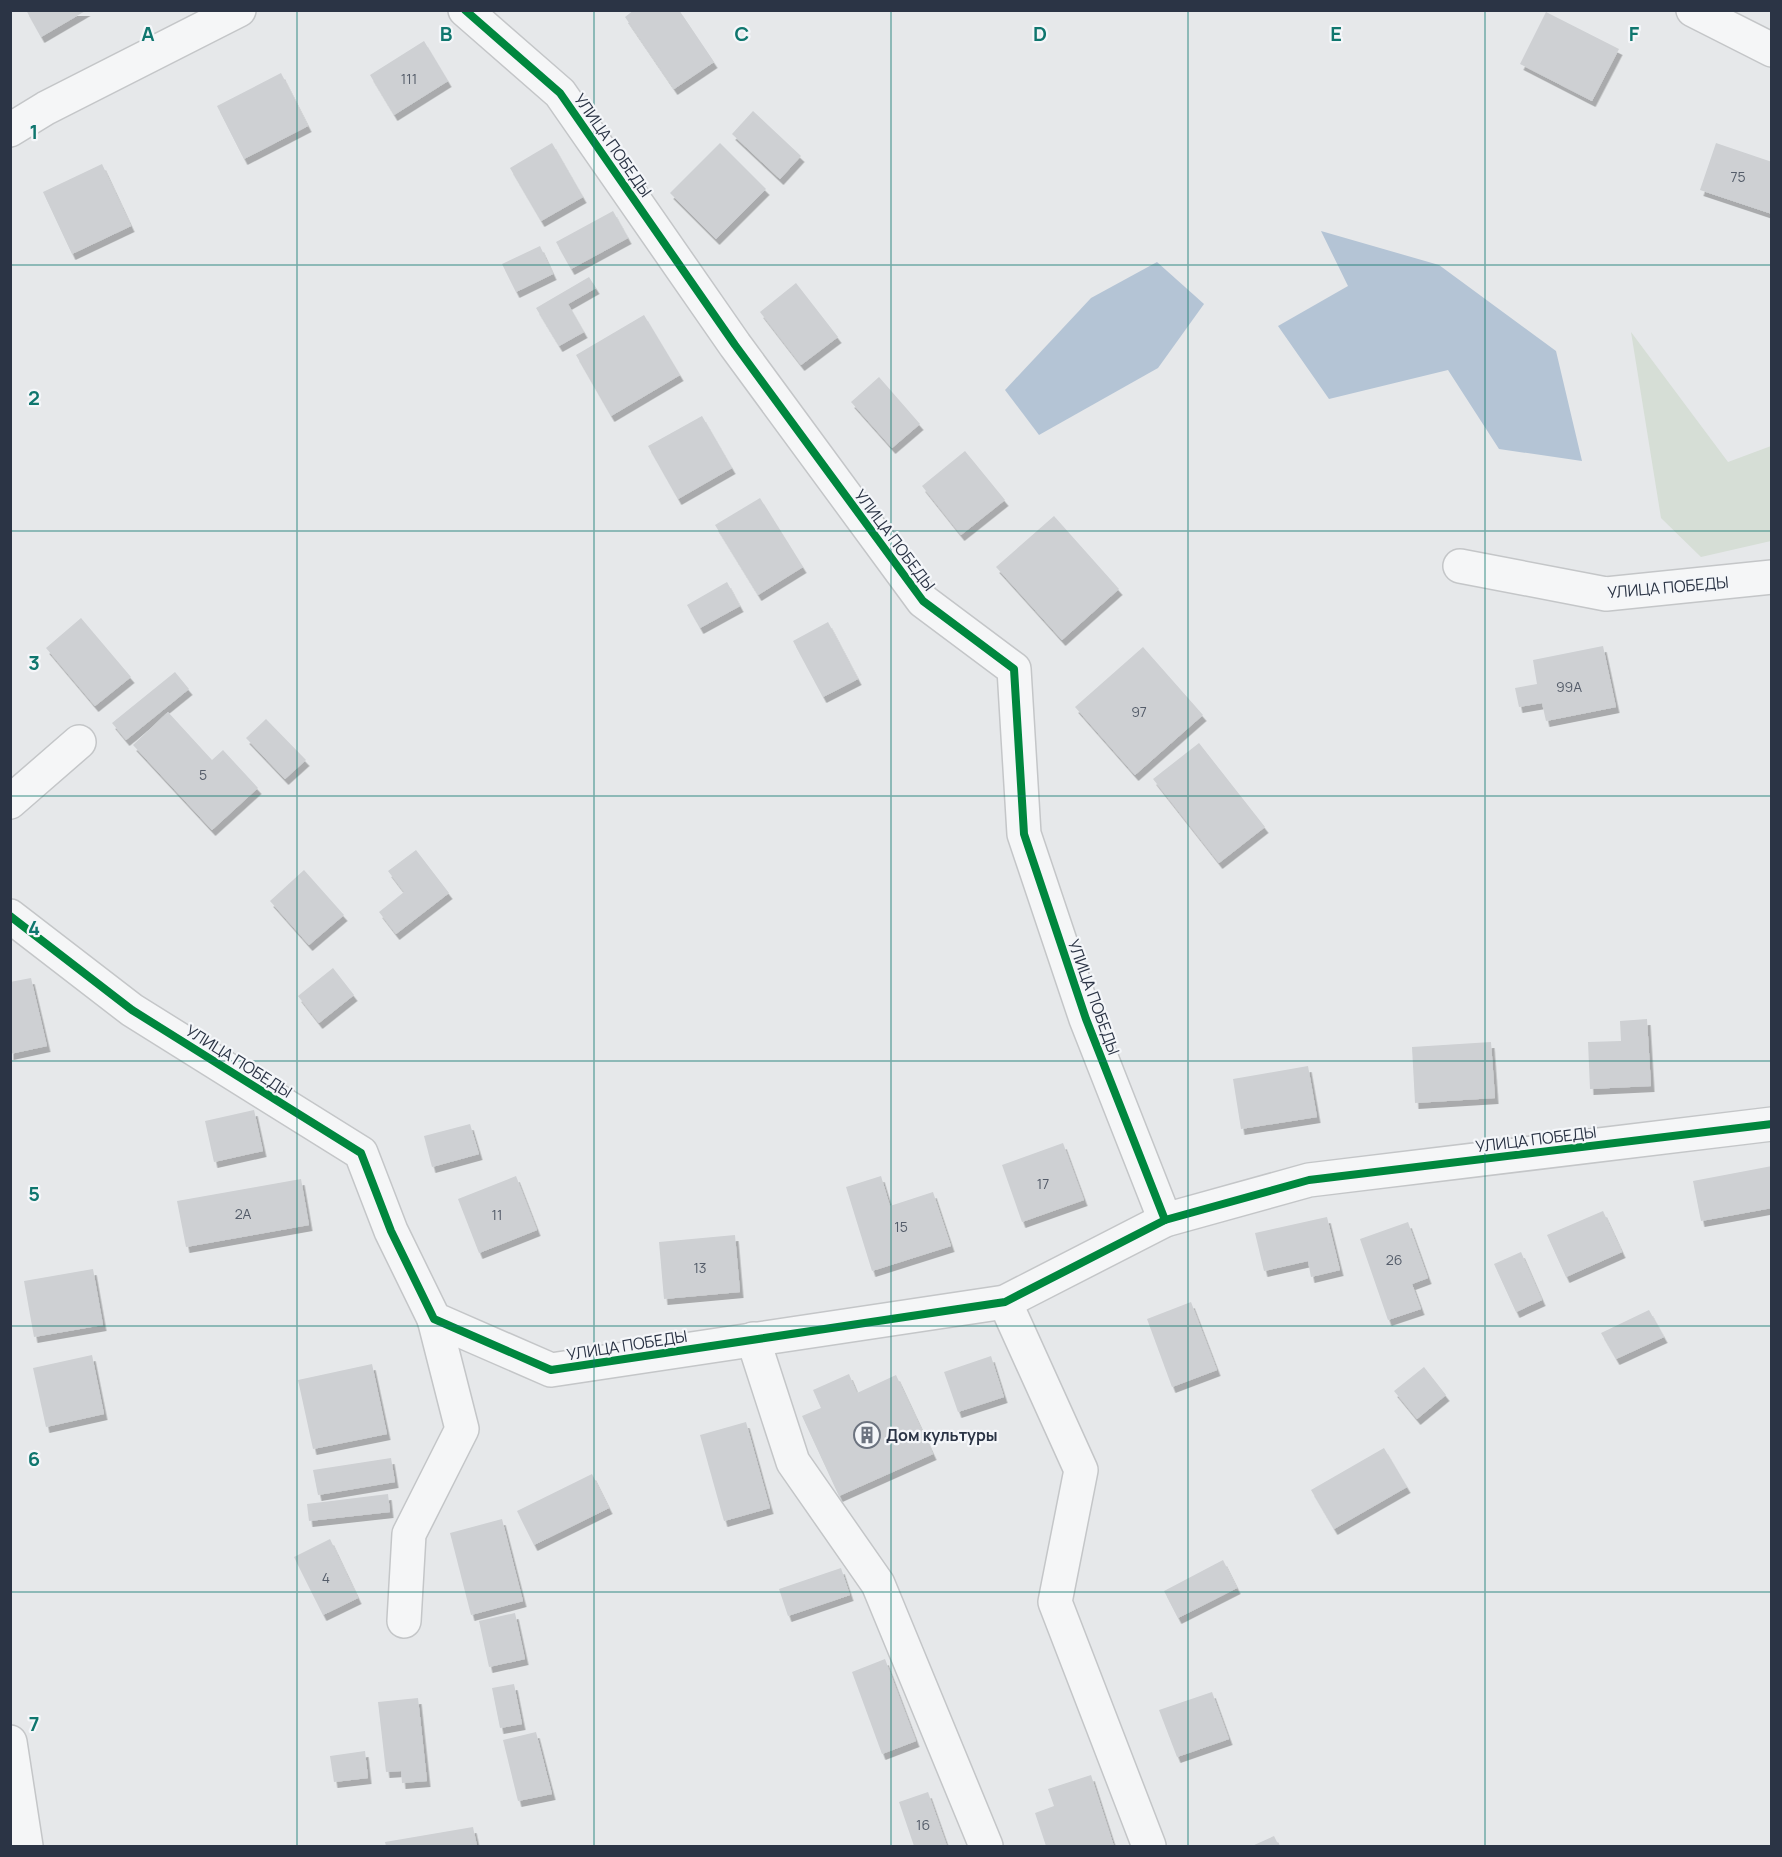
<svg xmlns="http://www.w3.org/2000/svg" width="1782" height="1857" viewBox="0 0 1782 1857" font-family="Manrope,sans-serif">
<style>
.green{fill:#d6ded6}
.water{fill:#b4c4d5}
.building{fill:#ced0d3;filter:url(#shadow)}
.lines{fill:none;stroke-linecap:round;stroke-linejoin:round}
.minor-casing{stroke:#c4c6c8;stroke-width:36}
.minor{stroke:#f5f6f7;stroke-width:33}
.cycleway-casing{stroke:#f4f6f9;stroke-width:11}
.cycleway{stroke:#00873e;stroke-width:8}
.grid{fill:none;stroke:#0f766e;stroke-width:1.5;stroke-opacity:0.55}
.labels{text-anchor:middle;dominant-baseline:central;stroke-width:4.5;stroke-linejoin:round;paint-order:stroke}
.number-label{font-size:14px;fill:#545c69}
.street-label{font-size:16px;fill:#2b3445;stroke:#f4f6f9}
.poi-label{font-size:16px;font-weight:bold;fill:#2b3445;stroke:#f4f6f9;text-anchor:start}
.grid-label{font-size:20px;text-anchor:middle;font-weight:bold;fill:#0f766e;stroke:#f4f6f9;stroke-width:4.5;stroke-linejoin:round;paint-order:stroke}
</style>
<defs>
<filter id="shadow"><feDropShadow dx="3.5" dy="6" stdDeviation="0" flood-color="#0004"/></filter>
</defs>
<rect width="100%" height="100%" fill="#e6e8ea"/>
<polygon class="green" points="1631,332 1728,462 1771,446 1771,541 1701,557 1661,518"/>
<g class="water">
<polygon points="1321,231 1439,265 1556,351 1582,461 1499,449 1448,370 1329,399 1278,326 1348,286"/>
<polygon points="1157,262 1204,304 1158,368 1039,435 1005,390 1091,298"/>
</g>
<g class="building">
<polygon points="26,10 87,10 41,37"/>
<polygon points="634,10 679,10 714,62 674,89 625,17"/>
<polygon points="1546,12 1619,49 1592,101 1520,64"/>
<polygon points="424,41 448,81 394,115 370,75"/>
<polygon points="281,73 308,126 244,159 217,106"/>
<polygon points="753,111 801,156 780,179 732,134"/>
<polygon points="552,143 583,197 541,221 510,168"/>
<polygon points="720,143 766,189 716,239 670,193"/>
<polygon points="1716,143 1772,162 1772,214 1700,190"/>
<polygon points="102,164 131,226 72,254 43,192"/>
<polygon points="613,211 628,238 571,269 556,242"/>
<polygon points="540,246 553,274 516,292 502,264"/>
<polygon points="589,277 596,288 568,304 584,332 559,346 536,308"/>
<polygon points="796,283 838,337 801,365 760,312"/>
<polygon points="644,315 680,375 611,416 576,355"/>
<polygon points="879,377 920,424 892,448 851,402"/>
<polygon points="702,416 732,468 678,499 648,446"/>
<polygon points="965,451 1005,500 961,535 922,486"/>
<polygon points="760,498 803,567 758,595 715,525"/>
<polygon points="1054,516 1119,589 1062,640 996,567"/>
<polygon points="727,582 740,606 700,628 687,605"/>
<polygon points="81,618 131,677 95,706 46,648"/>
<polygon points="828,622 858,679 823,697 793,641"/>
<polygon points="1603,646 1616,707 1546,721 1542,703 1519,707 1515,688 1537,684 1533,660"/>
<polygon points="1143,647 1203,715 1135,775 1075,707"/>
<polygon points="175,672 189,689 126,740 112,723"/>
<polygon points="168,712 212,760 223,750 258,788 212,830 133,745"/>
<polygon points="266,719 306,760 285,779 246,738"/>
<polygon points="1199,743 1265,827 1219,863 1153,779"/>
<polygon points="416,850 449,893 396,934 379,912 404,892 388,871"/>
<polygon points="304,870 344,915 309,945 270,901"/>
<polygon points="333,968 354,995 319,1023 298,996"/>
<polygon points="31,978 47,1046 10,1054 10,982"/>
<polygon points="1647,1019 1651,1086 1590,1089 1588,1042 1621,1041 1620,1021"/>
<polygon points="1491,1042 1495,1098 1415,1103 1412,1047"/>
<polygon points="1308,1066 1317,1117 1241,1129 1233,1079"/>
<polygon points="254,1110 263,1151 214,1162 205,1121"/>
<polygon points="470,1124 479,1154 432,1167 424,1136"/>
<polygon points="1063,1143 1084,1200 1022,1222 1002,1165"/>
<polygon points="1772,1166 1772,1208 1701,1221 1693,1181"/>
<polygon points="516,1176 537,1230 479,1253 458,1199"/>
<polygon points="881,1176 890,1206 933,1192 951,1246 872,1271 846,1187"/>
<polygon points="301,1179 309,1225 186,1247 177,1201"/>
<polygon points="1603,1211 1622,1252 1566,1277 1547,1235"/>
<polygon points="1327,1217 1340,1270 1311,1277 1308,1261 1264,1271 1255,1233"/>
<polygon points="1408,1222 1428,1278 1412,1284 1421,1309 1388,1320 1360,1239"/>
<polygon points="735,1235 740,1292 664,1299 659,1242"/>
<polygon points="1521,1252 1542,1300 1516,1312 1494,1264"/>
<polygon points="93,1269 103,1325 34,1337 24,1281"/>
<polygon points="1191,1302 1217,1370 1172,1387 1147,1319"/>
<polygon points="1649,1310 1664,1337 1616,1359 1601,1333"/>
<polygon points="92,1355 104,1414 46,1427 33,1368"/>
<polygon points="991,1356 1004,1397 958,1412 944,1372"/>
<polygon points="372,1364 387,1434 313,1449 298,1380"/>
<polygon points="1424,1367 1446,1395 1417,1419 1394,1391"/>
<polygon points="849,1374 857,1393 896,1375 933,1454 839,1496 802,1416 821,1408 813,1390"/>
<polygon points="746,1422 770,1508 724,1521 700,1435"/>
<polygon points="1384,1448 1407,1487 1334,1529 1311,1490"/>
<polygon points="391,1458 395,1482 318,1495 313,1470"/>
<polygon points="592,1474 609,1508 534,1545 517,1511"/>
<polygon points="388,1494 390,1512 309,1521 307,1504"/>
<polygon points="502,1519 523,1601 471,1615 450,1533"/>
<polygon points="330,1539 358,1598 323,1615 294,1557"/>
<polygon points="1223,1560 1237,1588 1178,1618 1164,1591"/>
<polygon points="841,1568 850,1595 788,1616 779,1589"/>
<polygon points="515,1613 525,1659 489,1667 479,1621"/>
<polygon points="885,1659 916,1741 882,1754 852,1672"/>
<polygon points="514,1684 522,1724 500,1728 492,1688"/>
<polygon points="1212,1692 1229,1739 1177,1757 1159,1710"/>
<polygon points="418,1698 427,1781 402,1783 401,1771 386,1772 378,1702"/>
<polygon points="536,1732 552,1794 518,1801 503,1740"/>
<polygon points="365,1751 368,1778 334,1782 330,1756"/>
<polygon points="1091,1775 1114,1846 1046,1846 1035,1813 1054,1806 1048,1789"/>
<polygon points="928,1792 947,1846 914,1846 899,1802"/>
<polygon points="473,1827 477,1846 386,1846 385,1842"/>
<polygon points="1274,1836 1279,1846 1252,1846"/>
</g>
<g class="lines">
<defs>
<g id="minor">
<polyline points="465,10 560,93 735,345 923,601 1014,669 1024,834 1086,1019 1165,1220"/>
<polyline points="1693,10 1772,50"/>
<polyline points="10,130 46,108 239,10"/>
<polyline points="1460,566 1606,594 1772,577"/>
<polyline points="10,802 79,742"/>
<polyline points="10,916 132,1010 361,1153 391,1231 434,1319 551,1370 1005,1302 1165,1220 1309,1180 1772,1124"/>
<polyline points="1005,1302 1081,1470 1055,1602 1149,1846"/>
<polyline points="753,1339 793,1462 878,1584 986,1846"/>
<polyline points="404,1621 409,1534 462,1429 434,1319"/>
<polyline points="10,1742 26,1846"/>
</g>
</defs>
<use href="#minor" class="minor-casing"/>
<use href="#minor" class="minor"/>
<defs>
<g id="cycleway">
<polyline points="465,10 560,93 735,345 923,601 1014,669 1024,834 1086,1019 1165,1220"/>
<polyline points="10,916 132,1010 361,1153 391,1231 434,1319 551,1370 1005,1302 1165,1220 1309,1180 1772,1124"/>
</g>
</defs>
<use href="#cycleway" class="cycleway-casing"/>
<use href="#cycleway" class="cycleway"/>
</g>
<path class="grid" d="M297,10V1846M594,10V1846M891,10V1846M1188,10V1846M1485,10V1846M10,265H1772M10,531H1772M10,796H1772M10,1061H1772M10,1326H1772M10,1592H1772"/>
<defs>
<symbol id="building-ring" viewBox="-11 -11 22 22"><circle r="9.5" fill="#f4f6f9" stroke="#6c737f" stroke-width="1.5"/><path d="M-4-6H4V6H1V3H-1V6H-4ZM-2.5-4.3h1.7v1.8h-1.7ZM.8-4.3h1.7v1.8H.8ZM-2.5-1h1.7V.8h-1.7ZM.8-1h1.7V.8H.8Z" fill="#6c737f"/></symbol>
</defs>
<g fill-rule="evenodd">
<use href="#building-ring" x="852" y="1420" width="30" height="30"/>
</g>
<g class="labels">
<g class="number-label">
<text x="409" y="78">111</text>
<text x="1738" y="176">75</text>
<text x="1569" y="686">99А</text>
<text x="1139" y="711">97</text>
<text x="203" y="774">5</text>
<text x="1043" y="1183">17</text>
<text x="243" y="1213">2А</text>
<text x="497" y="1214">11</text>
<text x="901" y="1226">15</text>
<text x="1394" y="1259">26</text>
<text x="700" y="1267">13</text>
<text x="326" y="1577">4</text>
<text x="923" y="1824">16</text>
</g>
<g class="street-label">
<text transform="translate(613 145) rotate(55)">УЛИЦА ПОБЕДЫ</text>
<text transform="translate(895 540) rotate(53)">УЛИЦА ПОБЕДЫ</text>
<text transform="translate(1668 587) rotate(-5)">УЛИЦА ПОБЕДЫ</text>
<text transform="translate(1094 997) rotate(70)">УЛИЦА ПОБЕДЫ</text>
<text transform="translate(239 1061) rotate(32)">УЛИЦА ПОБЕДЫ</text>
<text transform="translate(1536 1139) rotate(-7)">УЛИЦА ПОБЕДЫ</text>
<text transform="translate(627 1345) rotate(-9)">УЛИЦА ПОБЕДЫ</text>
</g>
<g class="poi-label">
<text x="886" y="1435">Дом культуры</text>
</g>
</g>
<g class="grid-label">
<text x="148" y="41">A</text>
<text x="446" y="41">B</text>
<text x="742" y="41">C</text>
<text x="1040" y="41">D</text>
<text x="1336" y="41">E</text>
<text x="1634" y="41">F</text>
<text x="34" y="139">1</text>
<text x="34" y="405">2</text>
<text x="34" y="670">3</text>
<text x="34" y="935">4</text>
<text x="34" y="1201">5</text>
<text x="34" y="1466">6</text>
<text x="34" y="1731">7</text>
</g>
<rect width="1782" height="1857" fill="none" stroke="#2b3445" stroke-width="24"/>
</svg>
